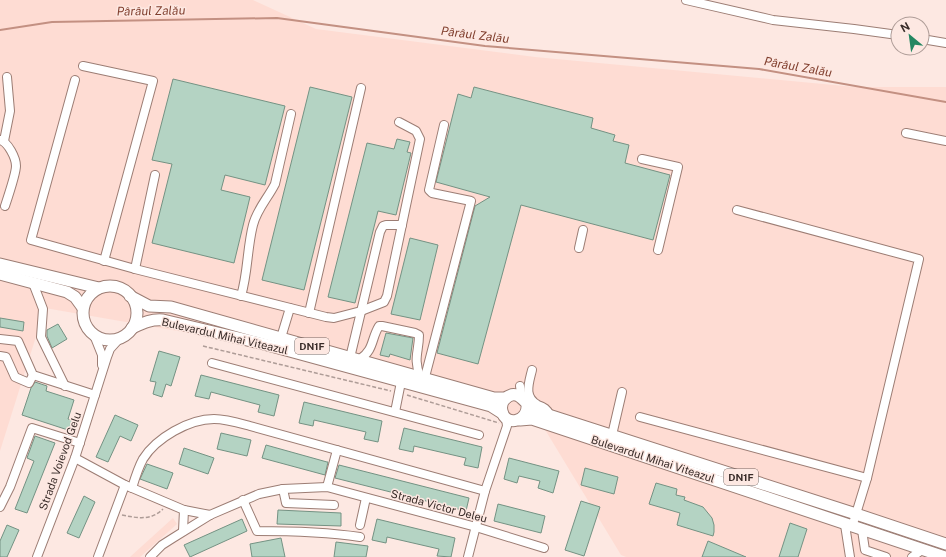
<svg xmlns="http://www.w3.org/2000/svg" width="946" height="557" viewBox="0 0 946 557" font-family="'Public Sans',sans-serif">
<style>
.built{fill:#fedcd3}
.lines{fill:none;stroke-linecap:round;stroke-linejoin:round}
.stream{stroke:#c39082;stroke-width:2}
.building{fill:#b4d3c3;stroke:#749283}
.minor-casing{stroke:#9c7d74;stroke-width:10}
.major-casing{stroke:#9c7d74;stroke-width:13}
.path{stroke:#ae9c97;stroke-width:1.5;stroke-dasharray:4 2;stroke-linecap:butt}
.minor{stroke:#fff;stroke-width:8}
.major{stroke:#fff;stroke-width:11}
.labels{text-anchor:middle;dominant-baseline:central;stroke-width:3;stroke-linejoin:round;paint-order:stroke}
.shield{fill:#fde8e2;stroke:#746460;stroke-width:1}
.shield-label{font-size:10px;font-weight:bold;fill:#392c29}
.street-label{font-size:11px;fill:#392c29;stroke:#fde8e2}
.water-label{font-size:12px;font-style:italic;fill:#803e2d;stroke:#fde8e2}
</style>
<rect width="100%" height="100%" fill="#fde8e2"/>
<g class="built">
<polygon points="0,0 253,0 316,29 535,57 855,87 946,87 946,557 626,557 621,555 541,423 277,348 45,308 0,451"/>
<polygon points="173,518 177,524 140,557 130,557"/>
</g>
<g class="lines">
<polyline class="stream" points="0,30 52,22 277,18 485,46 759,69 946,102"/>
</g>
<g class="building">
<polygon points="173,79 285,106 265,185 225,175 221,190 250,197 234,263 152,243 172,164 152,160"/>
<polygon points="310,87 352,97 304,290 262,280"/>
<polygon points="474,87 593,118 591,128 615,135 613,141 629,145 625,163 670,175 653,240 521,205 478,364 437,353 475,206 490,197 436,182 458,94 471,98"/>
<polygon points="397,139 410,142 407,152 411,153 396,215 378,211 355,303 328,297 367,143 394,149"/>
<polygon points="410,238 438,245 420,320 391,314"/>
<polygon points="0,318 24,322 23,331 0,327"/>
<polygon points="58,324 67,339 52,348 47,336 47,330"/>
<polygon points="386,333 413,338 410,360 390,354 389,357 380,355"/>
<polygon points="159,351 180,357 171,386 166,384 162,397 153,394 156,382 150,381"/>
<polygon points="201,375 279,395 274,416 258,412 260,405 211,392 209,399 195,396"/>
<polygon points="35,382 47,386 46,391 74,400 68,419 74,421 71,431 22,415 31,388"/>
<polygon points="304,402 382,421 378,442 364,439 366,432 314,420 313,426 299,423"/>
<polygon points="115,415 138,425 131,441 120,436 108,462 96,457"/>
<polygon points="404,428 482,447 478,468 464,465 466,458 414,446 413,452 399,449"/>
<polygon points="221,433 251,440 247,456 217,449"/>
<polygon points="35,436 55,443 27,513 15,509 34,461 27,458"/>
<polygon points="266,445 327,462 328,462 325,475 262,458"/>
<polygon points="184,448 214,458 208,474 179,464"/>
<polygon points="509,458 559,471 553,493 538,488 540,481 519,476 517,483 504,479"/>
<polygon points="147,464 173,473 167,489 140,479"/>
<polygon points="339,465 469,498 466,511 335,478"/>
<polygon points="585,468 618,477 614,494 581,485"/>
<polygon points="656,483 677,489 676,495 685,497 684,500 703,507 712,518 714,525 714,532 713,536 677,525 680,513 649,504"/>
<polygon points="84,496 95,502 79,538 67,533"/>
<polygon points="581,501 600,507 584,556 565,550"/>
<polygon points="498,504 545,516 541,533 494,521"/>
<polygon points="278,510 341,513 341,526 277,524"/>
<polygon points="242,519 247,531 190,557 184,545"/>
<polygon points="377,519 455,538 451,557 437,556 439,549 387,537 386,543 372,540"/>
<polygon points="790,523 807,529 798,557 779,557"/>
<polygon points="7,525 19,530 7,557 0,557 0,541"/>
<polygon points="281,538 285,557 252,557 250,544"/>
<polygon points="708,541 746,557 702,557"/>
<polygon points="336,542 368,546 366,557 334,557"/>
</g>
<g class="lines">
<defs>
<g id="minor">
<polyline points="686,0 773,20 854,29 898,35"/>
<polyline points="922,39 946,43"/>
<polyline points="83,66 153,81 104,261"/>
<polyline points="75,80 31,240 135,269 326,317 334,318 361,311 384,302 387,296 420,139 416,131 399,122"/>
<polyline points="906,133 946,141"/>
<path d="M0,140C8,142 16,158 16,166C16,173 8,197 5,206"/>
<polyline points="4,141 10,111 7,77"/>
<polyline points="642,159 678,167 658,250"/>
<polyline points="737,210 919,259 867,478 852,527"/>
<polyline points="579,248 583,230"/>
<polyline points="135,269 155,175"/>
<polyline points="33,283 43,309 41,337 65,386"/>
<path d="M241,296C248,273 247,248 253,225C257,209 268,198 275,184L291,114"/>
<polyline points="309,313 361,88"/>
<polyline points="94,335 102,355 102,365"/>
<polyline points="0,339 18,341 33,375 95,395"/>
<polyline points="280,341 290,308"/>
<polyline points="0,356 6,357 15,377 29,383 33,375"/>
<path d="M360,359C374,350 371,339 379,326H382L415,333L419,335C419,352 413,358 420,376"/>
<polyline points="349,362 380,232 383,226 386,225 402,225"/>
<polyline points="212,363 479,435"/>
<path d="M532,370C529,383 523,397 538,405C544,407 547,409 550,415"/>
<polyline points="425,377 471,201 432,193 429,190 444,125"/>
<polyline points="520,386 521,393 523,399"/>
<polyline points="395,412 401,382"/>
<polyline points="640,417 867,478"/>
<polyline points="612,435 622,392"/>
<polyline points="75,458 125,485 184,510 210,515"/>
<polyline points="327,487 337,450"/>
<path d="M132,488C135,478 138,468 143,459C156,438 189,419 214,419C226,419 239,423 250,426L485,491"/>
<polyline points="283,489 286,503 334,505"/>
<path d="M243,500L257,531C291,531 326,532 360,537"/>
<polyline points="0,507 10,487 32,428 80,443"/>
<polyline points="360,525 366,498"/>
<polyline points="845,525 850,557"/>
<polyline points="862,530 865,550 886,557"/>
<polyline points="183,531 184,510"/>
<polyline points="37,557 75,458 107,357 110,349 120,338"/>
<polyline points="98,557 125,485"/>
<polyline points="150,557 162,545 173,538 210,515 259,494 283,489 327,487 476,527 544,548"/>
<polyline points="468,557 485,491 507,426 506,418"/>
<polyline points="912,557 922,550"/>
</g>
<g id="major">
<polyline points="0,264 99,288"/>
<polyline points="0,274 67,292 75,297 83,308"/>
<circle cx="110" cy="313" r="27"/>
<polyline points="130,296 149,306 171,307 494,398 506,398"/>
<path d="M132,328C143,323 151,319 163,320L264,344L491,406L502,413"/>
<path d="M527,404C529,422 505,427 502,411C501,407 502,402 505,399C517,387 525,403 533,410L856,514L946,544"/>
<polyline points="520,420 532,419 945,557"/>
</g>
</defs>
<use href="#minor" class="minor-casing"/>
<use href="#major" class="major-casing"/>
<g class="path">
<polyline points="203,346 391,391"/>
<polyline points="407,395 499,423"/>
<path d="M122,515C137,518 151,521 163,509"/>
</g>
<use href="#minor" class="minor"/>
<use href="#major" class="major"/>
</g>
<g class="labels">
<g class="shield">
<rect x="295" y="338" width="34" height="16" rx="3"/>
<rect x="724" y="469" width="34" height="16" rx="3"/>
</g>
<g class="shield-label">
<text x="312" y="346">DN1F</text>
<text x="741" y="477">DN1F</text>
</g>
<g class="street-label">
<text transform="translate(225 336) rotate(13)">Bulevardul Mihai Viteazul</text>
<text transform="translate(653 459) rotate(18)">Bulevardul Mihai Viteazul</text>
<text transform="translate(60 461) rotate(-70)">Strada Voievod Gelu</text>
<text transform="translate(439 506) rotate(15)">Strada Victor Deleu</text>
</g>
<g class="water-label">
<text transform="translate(151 11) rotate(-1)">Pârâul Zalău</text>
<text transform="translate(475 35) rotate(7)">Pârâul Zalău</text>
<text transform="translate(798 67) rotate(10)">Pârâul Zalău</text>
</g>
</g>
<g transform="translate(910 36) rotate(331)"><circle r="19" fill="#fde8e2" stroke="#af9d98"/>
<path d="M0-3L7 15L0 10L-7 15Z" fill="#238761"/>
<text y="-6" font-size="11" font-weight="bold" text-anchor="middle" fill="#392c29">N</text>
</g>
</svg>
